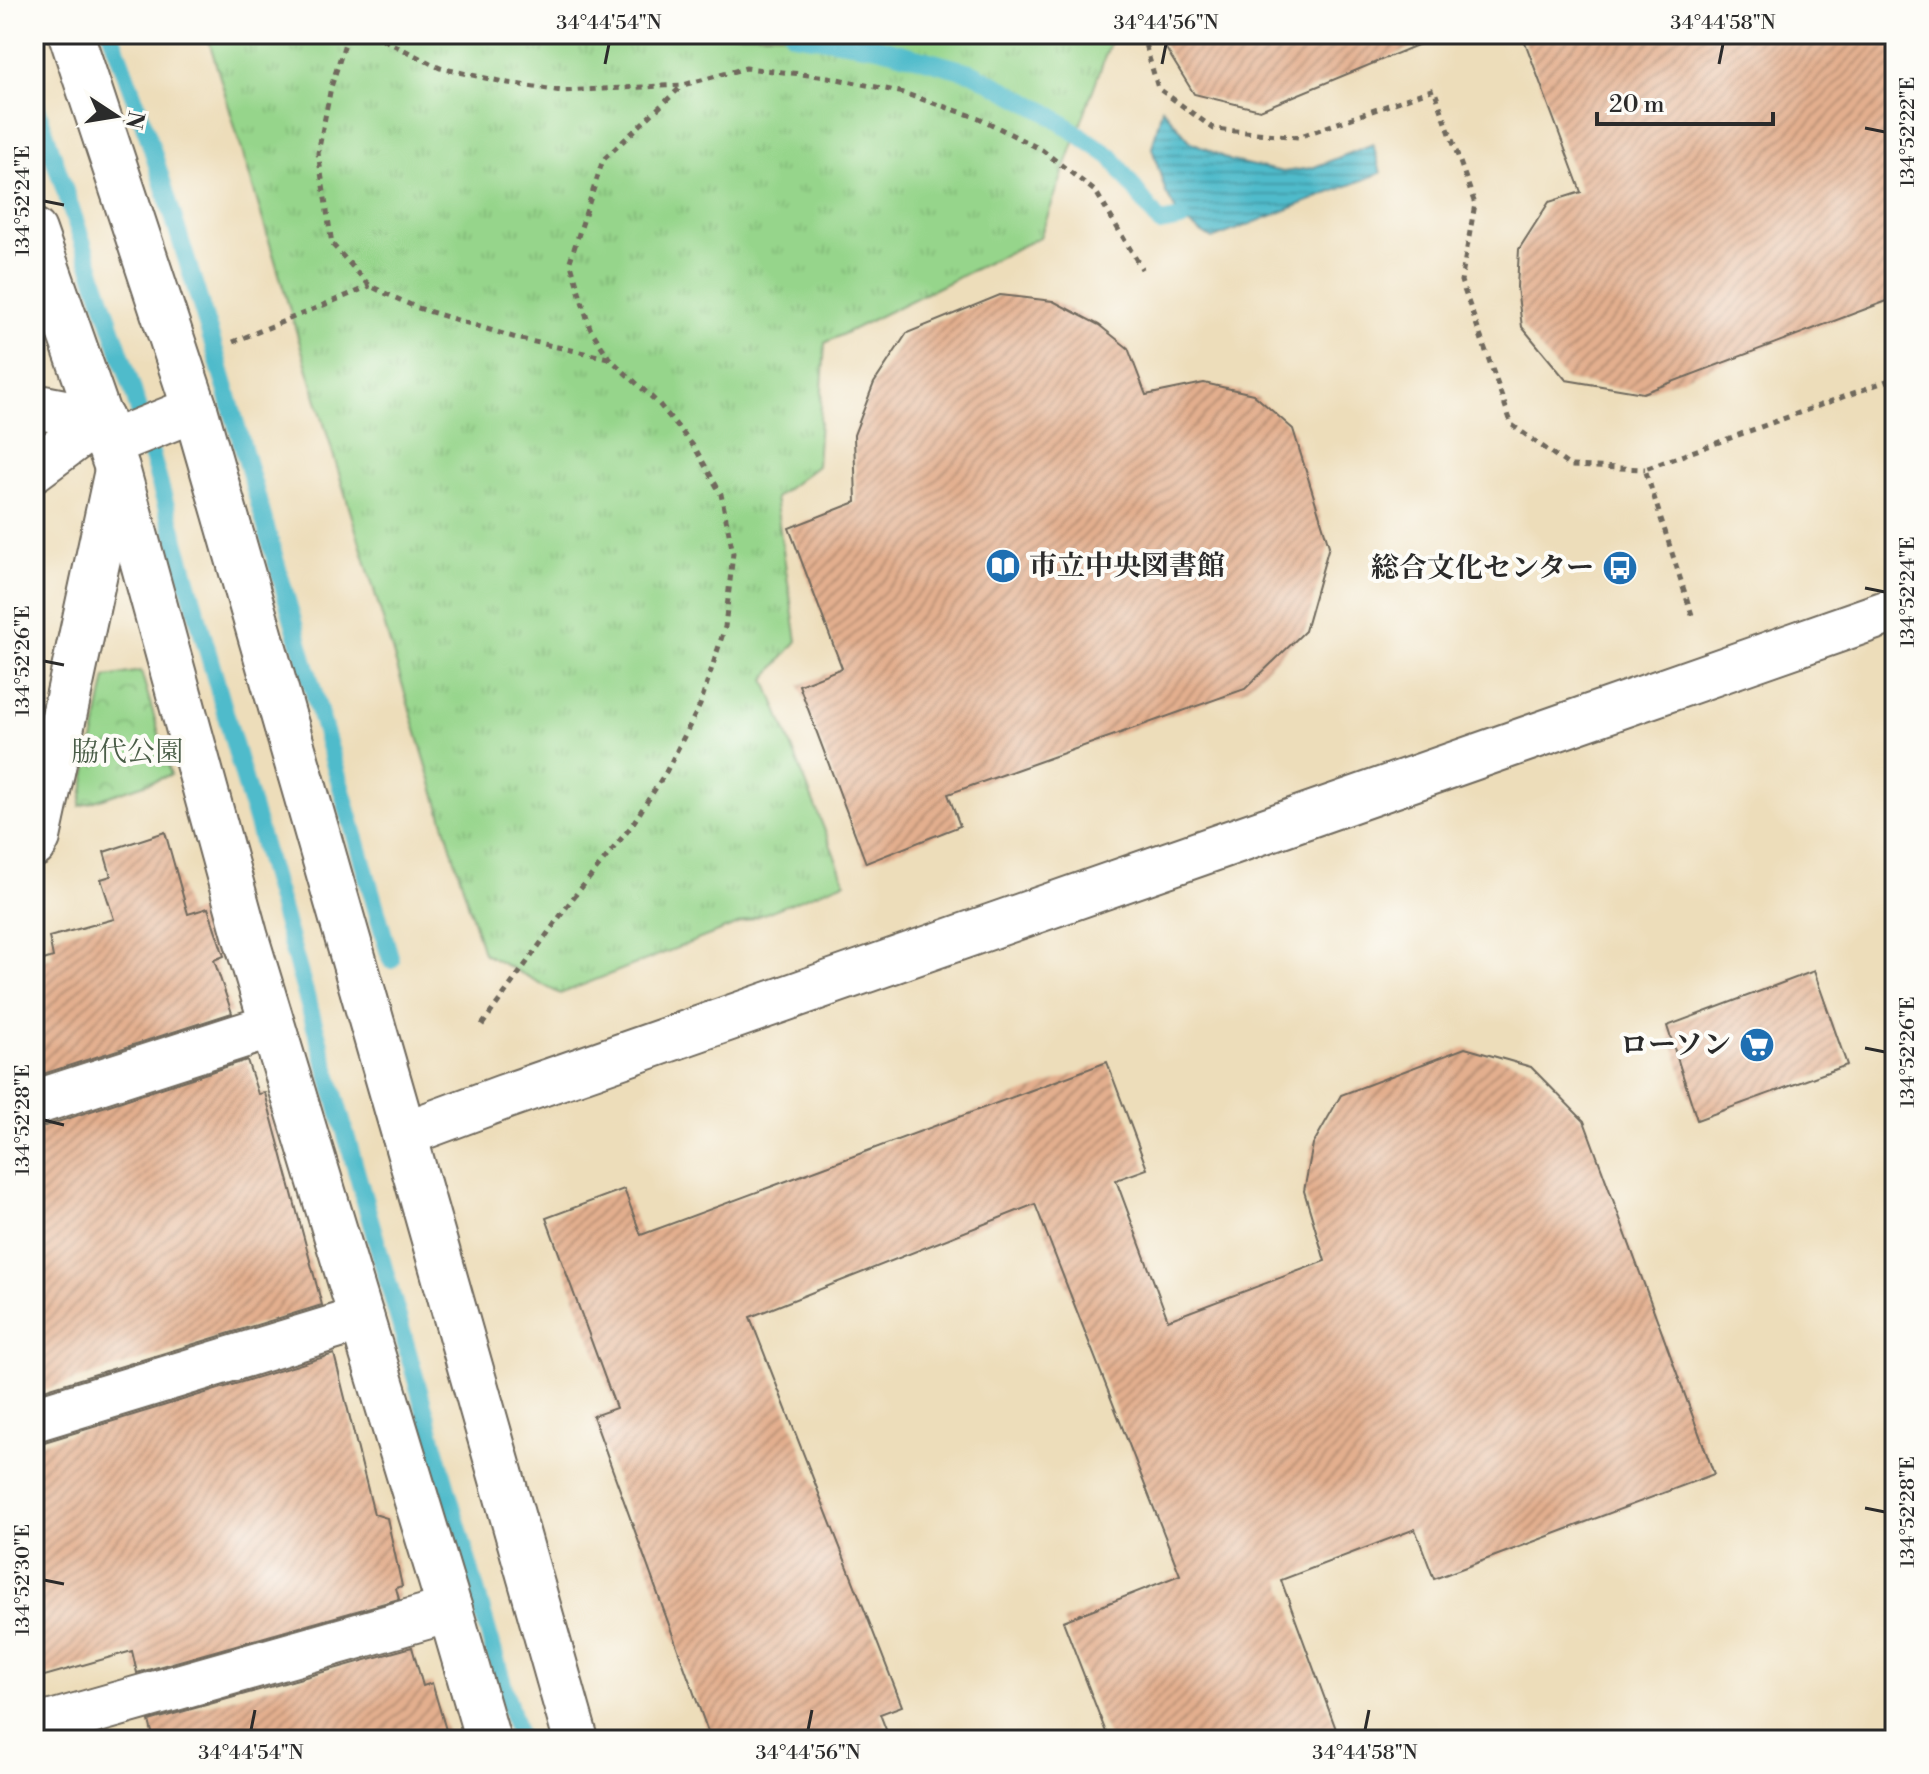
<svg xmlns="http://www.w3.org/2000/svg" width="1929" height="1774" viewBox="0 0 1929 1774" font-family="'Libre Bodoni','Noto Serif JP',serif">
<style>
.grass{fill:url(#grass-tufts);stroke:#60805b;stroke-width:2}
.park{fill:url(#park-crowns);stroke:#60805b;stroke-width:2}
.water{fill:url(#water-rules);stroke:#3d737b;stroke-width:2}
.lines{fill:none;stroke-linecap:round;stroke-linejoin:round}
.stream{stroke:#4fbbcb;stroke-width:18}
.building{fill:url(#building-hatch)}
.street-casing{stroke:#6f695d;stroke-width:48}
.secondary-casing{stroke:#6f695d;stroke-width:48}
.path{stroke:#6f695d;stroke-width:5;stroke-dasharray:6 6;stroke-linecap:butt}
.street{stroke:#fff;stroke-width:44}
.secondary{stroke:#fff;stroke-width:44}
.ticks{fill:none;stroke:#2b2b2b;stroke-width:3}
.labels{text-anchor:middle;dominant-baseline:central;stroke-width:8;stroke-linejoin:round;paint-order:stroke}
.poi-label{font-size:28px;font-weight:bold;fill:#2b2b2b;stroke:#fdfcf7;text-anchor:end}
.park-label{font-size:28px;fill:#4b5e48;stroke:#fdfcf7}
.neatline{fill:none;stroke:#2b2b2b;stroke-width:3}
.ticks-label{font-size:20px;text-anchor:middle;fill:#2b2b2b}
</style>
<defs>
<pattern id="grass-tufts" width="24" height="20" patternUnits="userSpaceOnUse" patternTransform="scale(2)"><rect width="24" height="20" fill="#96d58b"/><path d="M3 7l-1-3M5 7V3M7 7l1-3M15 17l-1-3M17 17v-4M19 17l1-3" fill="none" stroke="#81b778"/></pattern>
<pattern id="park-crowns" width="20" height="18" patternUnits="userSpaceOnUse" patternTransform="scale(2)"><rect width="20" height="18" fill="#96d58b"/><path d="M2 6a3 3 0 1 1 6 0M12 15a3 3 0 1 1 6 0" fill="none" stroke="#81b778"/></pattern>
<pattern id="water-rules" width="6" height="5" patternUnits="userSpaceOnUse" patternTransform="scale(2)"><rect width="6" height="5" fill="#4fbbcb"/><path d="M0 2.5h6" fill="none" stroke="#4298a5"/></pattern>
<pattern id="building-hatch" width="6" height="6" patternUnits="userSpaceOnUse" patternTransform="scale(2)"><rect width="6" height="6" fill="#e3af8e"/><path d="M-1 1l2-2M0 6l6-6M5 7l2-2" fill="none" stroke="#b88f74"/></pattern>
</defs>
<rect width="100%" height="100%" fill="#fdfcf7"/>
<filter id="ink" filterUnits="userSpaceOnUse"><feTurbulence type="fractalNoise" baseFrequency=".0125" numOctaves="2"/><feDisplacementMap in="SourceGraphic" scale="16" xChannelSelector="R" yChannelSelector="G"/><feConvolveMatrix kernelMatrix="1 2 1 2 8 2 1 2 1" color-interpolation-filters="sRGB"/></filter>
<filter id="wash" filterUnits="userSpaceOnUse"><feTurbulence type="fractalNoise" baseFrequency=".006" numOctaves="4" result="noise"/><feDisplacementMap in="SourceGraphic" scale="32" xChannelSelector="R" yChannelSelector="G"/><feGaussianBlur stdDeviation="1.8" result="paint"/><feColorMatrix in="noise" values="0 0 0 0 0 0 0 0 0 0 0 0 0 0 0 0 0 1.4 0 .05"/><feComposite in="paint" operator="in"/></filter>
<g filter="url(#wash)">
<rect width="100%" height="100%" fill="#edddba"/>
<polygon class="grass" points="207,34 1113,34 1040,237 825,343 817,466 775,498 797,641 765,679 845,882 560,994 483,953"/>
<polygon class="park" points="141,671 171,775 80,806 106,677"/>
<polygon class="water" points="1162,108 1190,141 1231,161 1283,172 1312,168 1373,144 1381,173 1212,239 1181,219 1166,193 1152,148"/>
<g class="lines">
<g class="stream">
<polyline points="111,34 146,130 213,344 391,960"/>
<polyline points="793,34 878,47 973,73 1046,112 1111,157 1160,223 1181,219"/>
<polyline points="34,100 132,387 519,1740"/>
</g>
</g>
<g id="blocks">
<g class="building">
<polygon points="1157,34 1441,34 1442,35 1260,110 1194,94"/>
<polygon points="1522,34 1895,34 1895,298 1643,393 1566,380 1522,327 1517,287 1519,249 1549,202 1581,192"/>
<polygon points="1000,295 1053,301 1099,325 1128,348 1146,395 1204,383 1253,394 1293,429 1329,546 1305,631 1245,689 948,794 960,826 866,863 799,685 842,668 789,528 856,502 854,435 874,383 907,333"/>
<polygon points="165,832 188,914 208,908 224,956 214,960 232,1013 34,1077 34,963 53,957 49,937 114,919 101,879 111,876 104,852"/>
<polygon points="1814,971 1847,1065 1697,1120 1667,1026"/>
<polygon points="1465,1048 1531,1067 1584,1121 1714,1474 1434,1579 1415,1529 1281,1580 1340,1740 1109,1740 1063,1621 1180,1575 1035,1204 750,1317 902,1706 880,1714 890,1740 711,1740 593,1416 616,1408 546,1218 624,1189 641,1235 1107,1062 1147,1169 1116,1180 1168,1320 1325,1261 1304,1191 1313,1144 1341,1095"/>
<polygon points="247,1060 258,1094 265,1093 322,1305 34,1393 34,1127 42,1127"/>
<polygon points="334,1354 374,1514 387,1518 402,1586 396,1588 399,1599 137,1673 132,1651 34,1679 34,1443 41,1443"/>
<polygon points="412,1647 423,1686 432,1683 449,1740 154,1740 149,1721"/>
</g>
</g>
</g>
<g filter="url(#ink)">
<use href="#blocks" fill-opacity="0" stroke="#6f695d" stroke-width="2"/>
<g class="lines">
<defs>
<g id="street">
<polyline points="34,231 117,468 246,938 450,1610 488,1740"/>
<polyline points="34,406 101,419"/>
<polyline points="108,444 195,409"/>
<polyline points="34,469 101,419"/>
<polyline points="34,845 38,837 116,475"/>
<polyline points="34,1103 272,1026"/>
<polyline points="34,1419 362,1319"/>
<polyline points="34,1728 450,1610"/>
</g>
<g id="secondary">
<polyline points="71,34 195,409 404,1134 576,1740"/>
<polyline points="404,1134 504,1097 1895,610"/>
</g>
</defs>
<use href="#street" class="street-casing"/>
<use href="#secondary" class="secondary-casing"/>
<g class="path">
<polyline points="348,34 331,87 318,153 332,244 370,286 415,307 516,338 608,358"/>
<polyline points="372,34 440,68 508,83 562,91 683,85 746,68 828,77 900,92 979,118 1042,150 1096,192 1142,269"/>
<polyline points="1142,34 1158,88 1214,129 1298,137 1434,89 1475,204 1461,281 1512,425 1570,466 1645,469"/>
<polyline points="233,342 370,286"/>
<polyline points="1692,615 1645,469 1895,378"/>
<polyline points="482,1025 573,898 630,828 666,772 700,705 725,627 733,553 721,494 695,448 659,404 609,358 590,328 570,261 603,160 683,85"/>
</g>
<use href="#street" class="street"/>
<use href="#secondary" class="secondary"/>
</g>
</g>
<path class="ticks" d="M605,64L609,44M1162,64L1166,44M1719,64L1723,44M1865,128L1885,132M44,201L64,205M1865,588L1885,592M44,661L64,665M1865,1048L1885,1052M44,1120L64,1125M1865,1508L1885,1512M44,1580L64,1584M251,1730L255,1710M808,1730L812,1710M1365,1730L1369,1710"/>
<defs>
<symbol id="library-disc" viewBox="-11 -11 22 22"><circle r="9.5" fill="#1f6fb2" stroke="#fdfcf7"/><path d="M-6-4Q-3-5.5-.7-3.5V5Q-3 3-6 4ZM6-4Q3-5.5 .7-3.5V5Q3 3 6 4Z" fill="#fff"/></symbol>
<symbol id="bus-disc" viewBox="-11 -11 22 22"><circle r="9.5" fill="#1f6fb2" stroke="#fdfcf7"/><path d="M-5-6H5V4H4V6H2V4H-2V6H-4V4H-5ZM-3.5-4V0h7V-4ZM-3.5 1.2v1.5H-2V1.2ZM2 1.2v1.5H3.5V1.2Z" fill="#fff"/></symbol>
<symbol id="supermarket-disc" viewBox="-11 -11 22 22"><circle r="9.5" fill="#1f6fb2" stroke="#fdfcf7"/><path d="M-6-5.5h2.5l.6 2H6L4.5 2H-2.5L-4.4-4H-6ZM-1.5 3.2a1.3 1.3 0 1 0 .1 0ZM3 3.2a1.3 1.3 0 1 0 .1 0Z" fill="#fff"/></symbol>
</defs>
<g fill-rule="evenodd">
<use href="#library-disc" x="983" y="546" width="40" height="40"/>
<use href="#bus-disc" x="1600" y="548" width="40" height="40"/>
<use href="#supermarket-disc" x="1737" y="1025" width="40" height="40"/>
</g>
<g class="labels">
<g class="poi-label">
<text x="1029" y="566" text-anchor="start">市立中央図書館</text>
<text x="1594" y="568">総合文化センター</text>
<text x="1731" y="1045">ローソン</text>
</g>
<g class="park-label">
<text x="127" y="752">脇代公園</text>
</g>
</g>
<rect width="1929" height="1774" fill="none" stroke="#fdfcf7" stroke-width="88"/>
<g transform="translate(116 116) rotate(102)" stroke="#fdfcf7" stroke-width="6" paint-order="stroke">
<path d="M0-6L14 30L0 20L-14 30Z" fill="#2b2b2b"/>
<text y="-12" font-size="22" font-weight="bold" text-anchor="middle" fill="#2b2b2b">N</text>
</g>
<path d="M1597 112v12h176v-12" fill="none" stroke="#2b2b2b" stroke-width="4"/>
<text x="1609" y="112" font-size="24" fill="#2b2b2b" stroke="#fdfcf7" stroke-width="6" paint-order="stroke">20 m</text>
<rect x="44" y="44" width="1841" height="1686" class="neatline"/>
<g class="ticks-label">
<text x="609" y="29">34°44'54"N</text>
<text x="1166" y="29">34°44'56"N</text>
<text x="1723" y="29">34°44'58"N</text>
<text transform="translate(1907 132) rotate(-90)" y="7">134°52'22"E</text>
<text transform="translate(22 201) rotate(-90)" y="7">134°52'24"E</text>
<text transform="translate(1907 592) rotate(-90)" y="7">134°52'24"E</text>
<text transform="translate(22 661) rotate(-90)" y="7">134°52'26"E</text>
<text transform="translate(1907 1052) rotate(-90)" y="7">134°52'26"E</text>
<text transform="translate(22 1120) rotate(-90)" y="7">134°52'28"E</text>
<text transform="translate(1907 1512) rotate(-90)" y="7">134°52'28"E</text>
<text transform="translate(22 1580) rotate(-90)" y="7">134°52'30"E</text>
<text x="251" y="1759">34°44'54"N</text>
<text x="808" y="1759">34°44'56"N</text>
<text x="1365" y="1759">34°44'58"N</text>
</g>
</svg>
